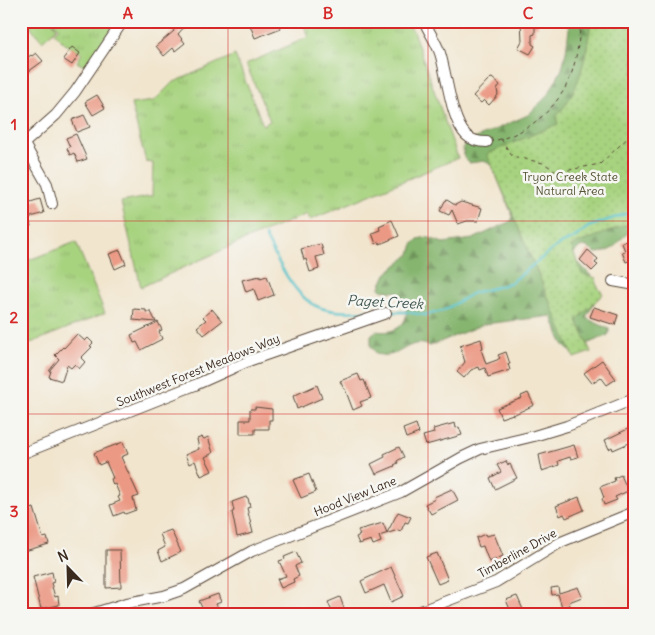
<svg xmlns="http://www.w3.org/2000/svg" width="655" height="635" viewBox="0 0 655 635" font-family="Delius,sans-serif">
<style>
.grass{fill:url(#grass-tufts);stroke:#717e4e}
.forest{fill:url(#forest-firs);stroke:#607046}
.park{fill:url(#park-dots);stroke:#717e4e}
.pitch{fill:#a7d37f;stroke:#717e4e}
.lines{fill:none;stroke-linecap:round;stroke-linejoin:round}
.stream{stroke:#54c2ca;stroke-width:2.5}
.building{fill:#eb9984}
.minor-casing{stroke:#564638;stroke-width:12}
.path{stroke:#564638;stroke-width:1;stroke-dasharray:4 4;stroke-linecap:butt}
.minor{stroke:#fff;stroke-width:10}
.grid{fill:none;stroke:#d62828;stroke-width:1;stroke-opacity:0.55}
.labels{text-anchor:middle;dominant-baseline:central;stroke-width:5;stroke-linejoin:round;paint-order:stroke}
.park-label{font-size:12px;fill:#565436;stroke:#f6f6f2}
.street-label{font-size:12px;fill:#3b2a1e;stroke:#f6f6f2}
.water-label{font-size:14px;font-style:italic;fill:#425852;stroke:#f6f6f2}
.neatline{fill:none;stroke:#d62828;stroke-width:2}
.grid-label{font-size:16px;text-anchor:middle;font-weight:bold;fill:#d62828}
</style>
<defs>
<pattern id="grass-tufts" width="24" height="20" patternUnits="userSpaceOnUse" patternTransform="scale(1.25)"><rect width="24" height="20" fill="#a7d37f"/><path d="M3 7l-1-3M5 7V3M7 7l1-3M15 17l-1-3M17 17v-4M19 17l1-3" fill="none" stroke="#91b56d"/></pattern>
<pattern id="forest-firs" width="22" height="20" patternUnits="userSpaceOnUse" patternTransform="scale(1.25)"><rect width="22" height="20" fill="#85b56e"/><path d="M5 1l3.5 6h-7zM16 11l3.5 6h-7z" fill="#6e935a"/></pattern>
<pattern id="park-dots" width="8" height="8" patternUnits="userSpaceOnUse" patternTransform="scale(1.25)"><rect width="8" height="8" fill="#a7d37f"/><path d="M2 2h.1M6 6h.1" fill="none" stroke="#91b56d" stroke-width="1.8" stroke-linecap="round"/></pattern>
</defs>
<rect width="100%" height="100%" fill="#f6f6f2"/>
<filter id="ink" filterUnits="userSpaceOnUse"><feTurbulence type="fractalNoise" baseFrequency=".02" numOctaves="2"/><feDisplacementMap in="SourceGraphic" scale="10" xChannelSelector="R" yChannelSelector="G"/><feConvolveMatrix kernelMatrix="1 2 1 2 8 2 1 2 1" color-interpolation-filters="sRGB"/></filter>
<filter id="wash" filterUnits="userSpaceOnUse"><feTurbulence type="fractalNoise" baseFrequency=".0096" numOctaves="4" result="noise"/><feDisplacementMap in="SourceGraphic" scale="20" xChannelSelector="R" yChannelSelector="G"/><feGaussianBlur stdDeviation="1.12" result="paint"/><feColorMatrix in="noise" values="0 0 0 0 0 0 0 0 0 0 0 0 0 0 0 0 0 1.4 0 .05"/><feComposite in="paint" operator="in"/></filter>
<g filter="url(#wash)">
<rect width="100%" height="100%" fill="#f1e5ce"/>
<g class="grass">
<polygon points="53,21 118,21 86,67 77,62 82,53 66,45 54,33 59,28"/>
<polygon points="302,21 405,21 413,31 458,158 310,220 307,214 240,242 141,287 121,202 152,196 153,163 146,162 131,104 154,101 172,83 235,55 263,125 270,121 246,64 309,37"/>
<polygon points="76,242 105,313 21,347 21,263"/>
</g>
<path class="forest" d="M566,21H634V230C615,238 621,251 596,253L585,246L580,247L573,254L574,258L594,279L599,294L586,318L609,329V333L608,335L570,351C559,344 557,327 552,316L484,324L430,346C407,336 401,361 377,354L371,346V335L376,331C404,336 416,313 398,292L381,290L380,287L386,274L410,254L413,244L418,239L427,237L443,243L473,239L511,221L513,217L492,165L484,161L469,163L464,158L463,148L467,142L528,115L548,95L562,69L566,52L569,29Z"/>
<path class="park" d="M591,21H634V225H625L571,246L582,274L596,278V284L603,294L577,320L591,352L574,358L487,154L558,124L556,117C581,89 586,57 591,21Z"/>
<polygon class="pitch" points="26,21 52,21 57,28 42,41"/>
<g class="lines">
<g class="stream">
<path d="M265,236C277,259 295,300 321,308C339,314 361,311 379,311"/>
<polyline points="389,312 406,312 425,315 443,311 473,293 501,286 512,282 558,245 574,238 588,227 634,211"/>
</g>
</g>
<g id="blocks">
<g class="building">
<polygon points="170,21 183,21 185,26 178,34 185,43 175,51 173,48 164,56 156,46 174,31"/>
<polygon points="260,21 278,21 281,28 255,38 250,25"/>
<polygon points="521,21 538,21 538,27 535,27 535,34 532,35 532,44 535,46 530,54 518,48 522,41"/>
<polygon points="72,47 80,53 72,65 63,59"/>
<polygon points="36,53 43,61 21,77 21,62 31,55 32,56"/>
<polygon points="492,78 500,85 497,89 498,95 489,105 484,100 481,103 473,96 489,79"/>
<polygon points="97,95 105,108 93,115 85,102"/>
<polygon points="84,115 90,127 77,132 72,120"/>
<polygon points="76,134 87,159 78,162 74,153 70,155 67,148 70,147 66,138"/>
<polygon points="40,199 44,213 28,218 31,226 22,229 21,205"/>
<polygon points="447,200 455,205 461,202 482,208 478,221 467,221 458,224 452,210 449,215 440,211 445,201"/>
<polygon points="392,220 399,236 380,244 379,242 376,244 372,233 380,230 379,226"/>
<polygon points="634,238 634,259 626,262 622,252 625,251 622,243"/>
<polygon points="321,244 324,255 316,257 319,269 310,272 306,259 304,260 301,249"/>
<polygon points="120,250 126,264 115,269 109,254"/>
<polygon points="588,250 598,259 595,263 598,265 592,271 580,260"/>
<polygon points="260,276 260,278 267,276 274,295 258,301 254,289 246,292 242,280"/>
<polygon points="594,307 618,315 615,325 590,317"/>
<polygon points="134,309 146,310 146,312 151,312 156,322 133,320"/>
<polygon points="212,309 222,321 204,335 197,327 206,320 203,317"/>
<polygon points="158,322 162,330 159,331 162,339 141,350 137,342 134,343 131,335"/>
<polygon points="77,334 85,341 88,338 93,343 90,346 92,347 81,358 85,362 79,369 75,364 71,368 67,365 62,381 49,377 51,371 49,371 59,359 55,355 63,347 64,348"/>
<polygon points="481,339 483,348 481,349 486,364 497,360 500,358 498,355 506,352 510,364 508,364 510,370 488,377 485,368 480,370 479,367 471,370 464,378 457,372 465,362 460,346"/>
<polygon points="602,360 616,379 607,385 601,377 592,383 584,373"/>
<polygon points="358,374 361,381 364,380 371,398 360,402 362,406 353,410 345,389 344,389 340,381"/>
<polygon points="317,385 322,398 297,409 293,396"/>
<polygon points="528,393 534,405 513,415 513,414 501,418 497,408 522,398 521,396"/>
<polygon points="255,407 272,409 272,420 269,420 269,429 255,429 255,434 240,434 240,420 250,420 250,409 255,409"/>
<polygon points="455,423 456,428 459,427 462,435 426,445 423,436 434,433 433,429"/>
<polygon points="416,424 419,433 406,438 403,429"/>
<polygon points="634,426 634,441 613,450 612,447 609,449 605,440"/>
<polygon points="202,437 204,439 208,437 213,453 205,457 212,471 201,476 195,461 189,464 185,455 199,449 197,439"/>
<polygon points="123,442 128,454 121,457 139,496 133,498 136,510 125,514 124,512 114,516 110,505 120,501 118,497 120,496 115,484 113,485 111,479 113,478 106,462 99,465 94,453"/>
<polygon points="574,445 578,457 571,459 570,457 558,461 559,465 542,471 539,455"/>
<polygon points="399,447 404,457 397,461 398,463 394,465 395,466 376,474 371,464 385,457 384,454"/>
<polygon points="506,461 508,465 510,464 517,478 495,489 490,478 501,472 497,465"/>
<polygon points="309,474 316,492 301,498 293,480"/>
<polygon points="621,475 628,491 615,497 617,500 604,505 602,499 604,498 600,487 615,481 614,478"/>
<polygon points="452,489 458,500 431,514 425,504 435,499 434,497"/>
<polygon points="246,497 248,498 250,507 247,508 253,533 237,537 232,512 234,511 232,502"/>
<polygon points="579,497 584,510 566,518 564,514 560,516 556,506"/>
<polygon points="34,508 43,538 47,537 49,544 21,552 21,531 27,530 21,512"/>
<polygon points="398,512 411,517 408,523 405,522 401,531 398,530 379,536 381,542 373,545 371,540 359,544 356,537 360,535 358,530 383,523 387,533"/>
<polygon points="171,530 181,552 162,561 158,551 165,547 160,534"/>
<polygon points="485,534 486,536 494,534 503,556 489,562 483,546 479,547 476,538"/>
<polygon points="106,550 120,550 121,587 106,588"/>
<polygon points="296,552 301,563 295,566 299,576 293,579 294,582 281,588 277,579 286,576 279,561 285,559 284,557"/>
<polygon points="437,553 448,580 438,584 426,557"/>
<polygon points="391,567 404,596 391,602 384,585 366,593 361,581"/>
<polygon points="52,572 54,582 51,583 55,597 58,596 59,605 41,609 33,577"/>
<polygon points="558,587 559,593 578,587 582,597 569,602 570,605 562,607 558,594 552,595 551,588"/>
<polygon points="218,594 221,602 216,604 221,614 206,614 204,610 203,610 199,601"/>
<polygon points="517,596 525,614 512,614 506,600"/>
<polygon points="340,597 345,611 343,612 344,614 333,614 328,602"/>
</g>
</g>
</g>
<g filter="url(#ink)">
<use href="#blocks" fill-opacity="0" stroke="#564638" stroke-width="1"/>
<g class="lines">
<defs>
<g id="minor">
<path d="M424,21C429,32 436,42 440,53C447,75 451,120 466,135C472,141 479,142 487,142"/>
<polyline points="24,144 47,184 52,204"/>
<polyline points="21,146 56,115 75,92 123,21"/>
<polyline points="613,281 630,284 634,282"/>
<polyline points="21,454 195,385 251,360 386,313"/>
<polyline points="91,614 127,603 164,596 184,589 252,551 401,492 461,458 480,449 534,436 567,426 629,401"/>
<polyline points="413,614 496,582 561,542 634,512"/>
</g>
</defs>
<use href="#minor" class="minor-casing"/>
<g class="path">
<polyline points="501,139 512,156 543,163 558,172 600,164 634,132"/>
<path d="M497,140C530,132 559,107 571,75C577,58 579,39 581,21"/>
</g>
<use href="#minor" class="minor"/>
</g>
</g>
<path class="grid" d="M228,21V614M428,21V614M21,221H634M21,414H634"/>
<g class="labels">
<g class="park-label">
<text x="570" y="176">Tryon Creek State<tspan x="570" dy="14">Natural Area</tspan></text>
</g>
<g class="street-label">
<text transform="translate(198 370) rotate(-22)">Southwest Forest Meadows Way</text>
<text transform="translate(355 496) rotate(-22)">Hood View Lane</text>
<text transform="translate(517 553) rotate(-29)">Timberline Drive</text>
</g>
<g class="water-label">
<text transform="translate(385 302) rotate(3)">Paget Creek</text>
</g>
</g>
<rect width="655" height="635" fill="none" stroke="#f6f6f2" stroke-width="55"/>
<g transform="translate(68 568) rotate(337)" stroke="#f6f6f2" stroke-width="4" paint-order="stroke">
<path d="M0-4L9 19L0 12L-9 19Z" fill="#3b2a1e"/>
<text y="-8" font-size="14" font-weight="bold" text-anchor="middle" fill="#3b2a1e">N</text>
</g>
<rect x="28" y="28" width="600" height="580" class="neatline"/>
<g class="grid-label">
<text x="128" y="19">A</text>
<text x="328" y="19">B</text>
<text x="528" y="19">C</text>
<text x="14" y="130">1</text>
<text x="14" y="323">2</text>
<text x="14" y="517">3</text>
</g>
</svg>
